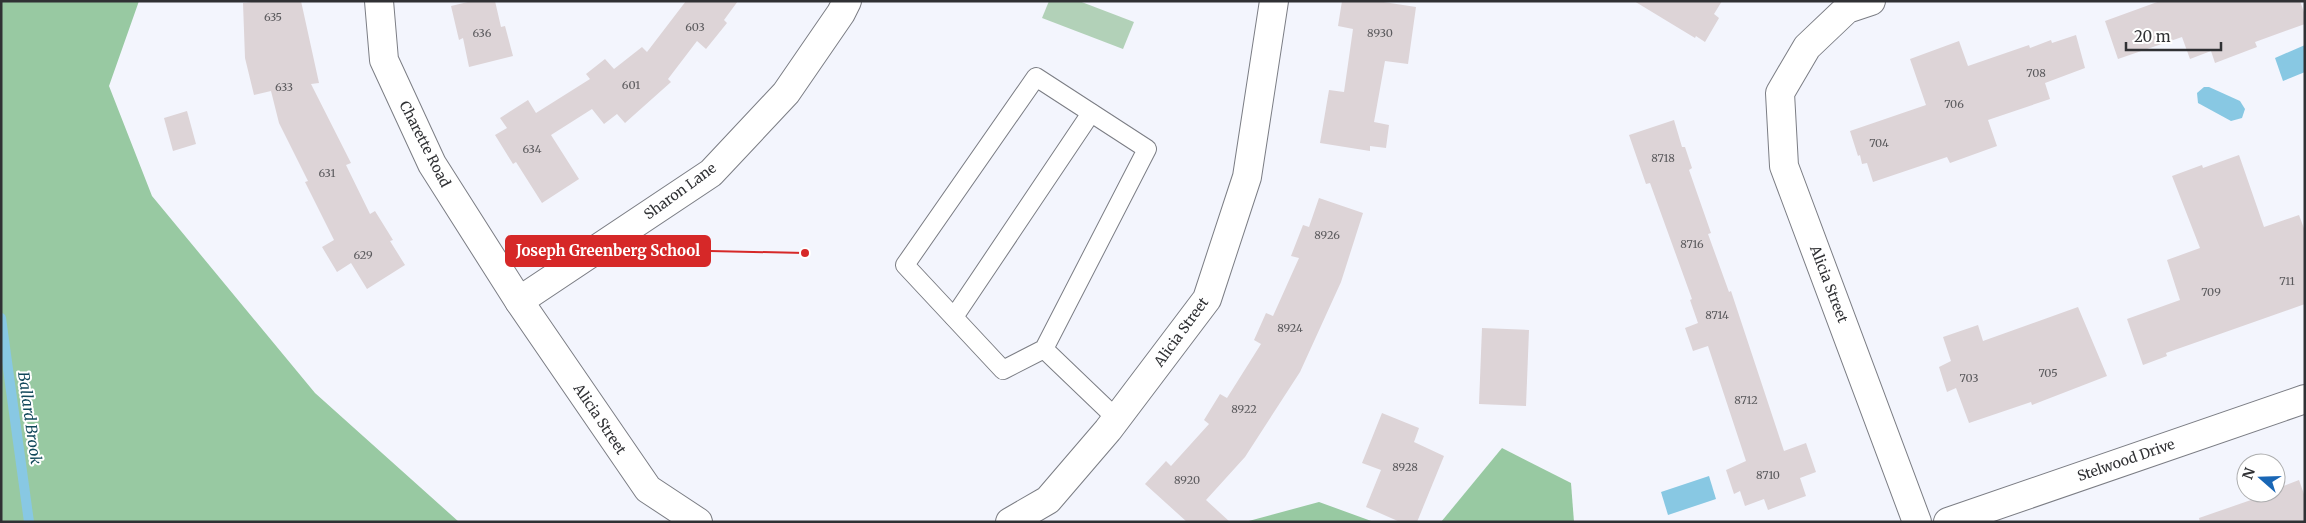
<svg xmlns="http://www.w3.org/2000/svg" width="2306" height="523" viewBox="0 0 2306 523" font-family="Merriweather,serif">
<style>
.green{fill:#b2d1b8}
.forest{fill:#98c9a2}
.water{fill:#88c8e3}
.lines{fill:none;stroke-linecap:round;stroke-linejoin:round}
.stream{stroke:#88c8e3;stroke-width:10}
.building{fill:#ddd4d7}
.service-casing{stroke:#7b7d84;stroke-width:20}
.minor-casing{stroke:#7b7d84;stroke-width:30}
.service{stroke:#fff;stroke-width:18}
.minor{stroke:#fff;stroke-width:28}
.labels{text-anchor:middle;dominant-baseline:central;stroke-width:4;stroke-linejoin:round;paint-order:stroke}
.number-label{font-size:11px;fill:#5b5a5d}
.street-label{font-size:14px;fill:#303134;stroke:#fff}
.water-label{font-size:15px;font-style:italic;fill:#10475a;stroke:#fff}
.leader{fill:none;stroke:#d62828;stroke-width:2}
.callout-dot{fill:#d62828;stroke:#fff;stroke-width:2}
.callout{fill:#d62828;stroke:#d62828;stroke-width:2}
.callout-label{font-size:15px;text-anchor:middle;font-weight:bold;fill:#fff}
</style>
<rect width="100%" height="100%" fill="#f3f5fd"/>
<polygon class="green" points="1049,1 1079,1 1134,22 1123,49 1042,18"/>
<g class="forest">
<polygon points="1,1 139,1 109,86 152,196 315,393 459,522 1,522"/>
<polygon points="1502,448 1571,483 1574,522 1441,522"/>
<polygon points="1319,502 1374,522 1245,522"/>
</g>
<g class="water">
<polygon points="2305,45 2305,72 2283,81 2275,58"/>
<polygon points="2204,87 2209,87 2240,101 2245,109 2242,118 2231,121 2198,103 2197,93"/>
<polygon points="1709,476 1716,499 1668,515 1661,492"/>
</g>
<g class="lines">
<polyline class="stream" points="1,318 29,522"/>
</g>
<g class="building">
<polygon points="259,1 301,1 319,83 311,84 351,163 346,165 370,214 375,211 393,240 390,241 405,265 367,289 351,263 337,272 322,247 334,240 305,182 308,181 279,123 271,91 254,95 245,58 243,3"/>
<polygon points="472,1 495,1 501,27 505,26 513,56 469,67 463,38 459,40 451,6"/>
<polygon points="686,1 738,1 724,20 727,23 706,49 697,41 668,79 671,82 625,123 617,114 604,124 592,109 551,135 579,179 542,203 516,162 513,164 495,135 507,128 500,118 528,100 536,113 590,79 586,74 605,59 614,69 642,47 647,52"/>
<polygon points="1342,1 1377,1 1416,7 1408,64 1385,61 1374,122 1389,125 1386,148 1370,146 1370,151 1320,143 1329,90 1344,92 1353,29 1338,26"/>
<polygon points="1634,1 1722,1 1714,14 1719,18 1705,42 1696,36 1695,38"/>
<polygon points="2160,1 2300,1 2305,15 2305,24 2255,42 2257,47 2215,63 2211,51 2190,59 2182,37 2118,59 2105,21"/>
<polygon points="2076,35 2085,68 2045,83 2050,99 1988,120 1997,146 1950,163 1947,157 1873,182 1867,163 1862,164 1860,155 1858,156 1850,131 1926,105 1910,59 1959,41 1968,66 2029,45 2030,48 2051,40 2052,43"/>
<polygon points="187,111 196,144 173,151 164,118"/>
<polygon points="1674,120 1682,147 1685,147 1692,168 1689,170 1711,233 1708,234 1729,292 1731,291 1784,451 1806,443 1816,472 1800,478 1806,496 1768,510 1764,499 1745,506 1740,491 1734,494 1726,470 1746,461 1708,346 1693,351 1685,328 1698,323 1690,300 1692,299 1650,183 1646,184 1629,135"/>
<polygon points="2239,155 2264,227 2299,215 2305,231 2305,304 2166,353 2167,356 2143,365 2127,319 2180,300 2167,260 2200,248 2172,176 2202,165 2203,168"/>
<polygon points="1319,198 1363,213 1341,282 1300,372 1245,457 1206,500 1230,522 1187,522 1145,484 1166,461 1171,466 1209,424 1204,420 1220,394 1227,398 1261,344 1254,340 1266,313 1273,316 1299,258 1291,256 1303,225 1309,227"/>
<polygon points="2078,307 2107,376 2032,405 2031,402 1969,423 1956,388 1947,392 1939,367 1951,361 1943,337 1978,325 1983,341"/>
<polygon points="1482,328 1529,330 1526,406 1479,404"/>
<polygon points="1382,413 1419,428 1414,442 1444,456 1417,522 1400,522 1366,507 1381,470 1362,463"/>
<polygon points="2299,480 2305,497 2305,522 2200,522 2199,518 2251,500 2250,498 2264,493 2276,493 2276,489"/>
</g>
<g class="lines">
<defs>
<g id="service">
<polyline points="954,317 1091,113"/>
<polyline points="1044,349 1003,370 905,265 1036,77 1147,149 1044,349 1117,419"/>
</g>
<g id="minor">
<polyline points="379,1 384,60 432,164 519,301 648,489 698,522"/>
<polyline points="1871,1 1847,9 1807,47 1780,93 1784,166 1917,522"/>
<polyline points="519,301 711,173 786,93 841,13 847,1"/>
<polyline points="1010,522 1048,500 1108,430 1207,299 1247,177 1274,1"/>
<polyline points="1948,522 2305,399"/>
</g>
</defs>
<use href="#service" class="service-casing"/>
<use href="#minor" class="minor-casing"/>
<use href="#service" class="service"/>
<use href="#minor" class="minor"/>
</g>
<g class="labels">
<g class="number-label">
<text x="273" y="17">635</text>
<text x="695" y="27">603</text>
<text x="482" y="33">636</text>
<text x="1380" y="33">8930</text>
<text x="2036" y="73">708</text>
<text x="631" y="85">601</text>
<text x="284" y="87">633</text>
<text x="1954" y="104">706</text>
<text x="1879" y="143">704</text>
<text x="532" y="149">634</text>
<text x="1663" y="158">8718</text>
<text x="327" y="173">631</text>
<text x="1327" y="235">8926</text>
<text x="1692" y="244">8716</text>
<text x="363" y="255">629</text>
<text x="2287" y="281">711</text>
<text x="2211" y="292">709</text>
<text x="1717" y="315">8714</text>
<text x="1290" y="328">8924</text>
<text x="2048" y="373">705</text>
<text x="1969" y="378">703</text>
<text x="1746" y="400">8712</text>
<text x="1244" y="409">8922</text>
<text x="1405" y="467">8928</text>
<text x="1768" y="475">8710</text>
<text x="1187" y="480">8920</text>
</g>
<g class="street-label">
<text transform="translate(425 144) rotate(63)">Charette Road</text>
<text transform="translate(680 191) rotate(-36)">Sharon Lane</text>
<text transform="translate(1829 284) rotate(69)">Alicia Street</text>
<text transform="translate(1181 332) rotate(-54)">Alicia Street</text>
<text transform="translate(600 419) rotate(56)">Alicia Street</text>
<text transform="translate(2126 460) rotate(-19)">Stelwood Drive</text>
</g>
<g class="water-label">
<text transform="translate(30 418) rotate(82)">Ballard Brook</text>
</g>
</g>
<path class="leader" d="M805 253L710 251"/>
<circle class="callout-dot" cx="805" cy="253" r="5"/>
<rect class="callout" x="506" y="236" width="204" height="30" rx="5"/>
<g class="callout-label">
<text x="608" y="256">Joseph Greenberg School</text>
</g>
<rect width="2306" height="523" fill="none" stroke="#303134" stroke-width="5"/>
<g transform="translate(2261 478) rotate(290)"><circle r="24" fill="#ffffff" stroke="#acadae"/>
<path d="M0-4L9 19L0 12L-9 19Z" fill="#1966b5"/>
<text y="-8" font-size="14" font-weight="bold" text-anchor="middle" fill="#303134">N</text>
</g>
<path d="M2126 42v8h95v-8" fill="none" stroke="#303134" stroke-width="2.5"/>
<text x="2134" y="42" font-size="15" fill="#303134" stroke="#ffffff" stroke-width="4" paint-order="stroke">20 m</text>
</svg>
